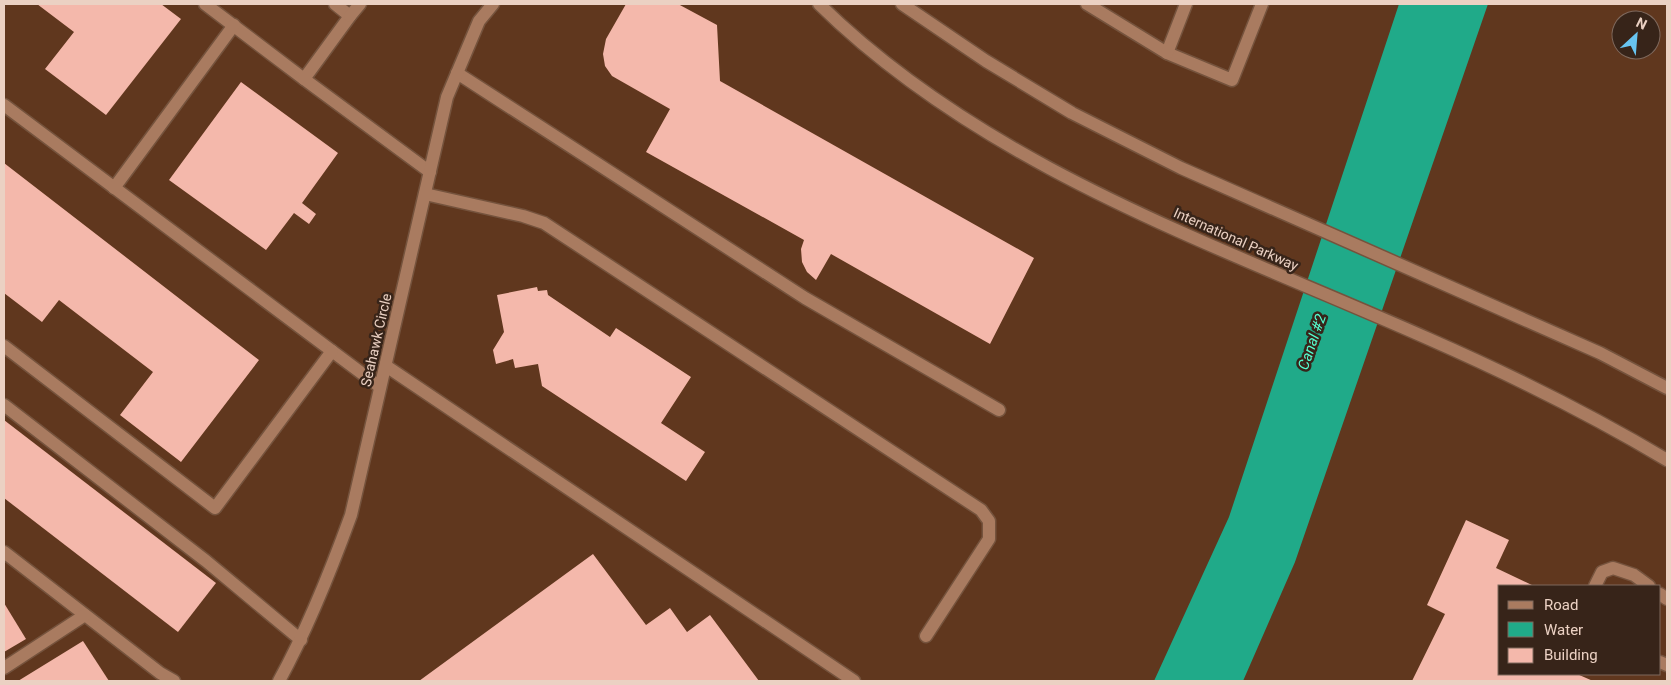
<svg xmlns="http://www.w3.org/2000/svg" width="1671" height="685" viewBox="0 0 1671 685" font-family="Roboto,sans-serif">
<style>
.water{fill:#20aa89}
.building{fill:#f4b8ab}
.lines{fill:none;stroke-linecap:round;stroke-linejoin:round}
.service-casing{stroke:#75533d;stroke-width:15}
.minor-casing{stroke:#75533d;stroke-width:15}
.secondary-casing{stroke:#75533d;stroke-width:15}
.service{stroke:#a97b60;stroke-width:12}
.minor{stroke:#a97b60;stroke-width:12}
.secondary{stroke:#a97b60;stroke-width:12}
.labels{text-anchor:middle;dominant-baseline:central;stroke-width:5;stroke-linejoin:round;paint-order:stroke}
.street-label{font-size:14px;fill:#ebd1c3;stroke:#372419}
.water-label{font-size:15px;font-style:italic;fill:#55fed1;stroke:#372419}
</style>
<rect width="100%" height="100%" fill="#60371e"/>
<polygon class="water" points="1399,4 1488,4 1295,562 1243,681 1154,681 1229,517"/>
<g class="building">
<polygon points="37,4 161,4 181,19 106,115 45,69 74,32"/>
<polygon points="626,4 678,4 717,25 720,81 1034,258 990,344 831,254 816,280 807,272 802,262 801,249 804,240 646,152 670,109 612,76 605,66 603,54 606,39"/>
<polygon points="241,82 338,153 302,203 316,214 309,224 294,213 266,250 169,180"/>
<polygon points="4,163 259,360 181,462 120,415 153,372 59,300 42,322 4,293"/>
<polygon points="537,287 538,291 547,290 548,295 610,337 616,328 691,377 661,423 705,452 686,481 542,386 538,364 515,368 513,359 496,364 493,350 504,332 497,295"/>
<polygon points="4,420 216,583 178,632 4,498"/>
<polygon points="1466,520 1509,540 1496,568 1534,586 1500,586 1500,674 1577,674 1593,681 1412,681 1445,614 1427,605"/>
<polygon points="593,554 646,625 670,608 687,632 710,615 759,681 419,681"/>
<polygon points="4,603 26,639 4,652"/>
<polygon points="83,641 109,681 18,681"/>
</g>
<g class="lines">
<defs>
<g id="service">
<polyline points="205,4 304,79"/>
<polyline points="335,4 350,16 304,79 430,172"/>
<polyline points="1087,4 1167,53 1232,80 1262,4"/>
<polyline points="350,16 360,4"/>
<polyline points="1167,53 1186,4"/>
<polyline points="457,73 805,298 999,410"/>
<polyline points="4,105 380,387"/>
<polyline points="114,188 234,25"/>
<polyline points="425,194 523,216 544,223 981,510 989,521 989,539 926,636"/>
<polyline points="4,346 215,508 332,351"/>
<polyline points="386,366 854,681"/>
<polyline points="4,405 206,561 301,640"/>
<polyline points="4,552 160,673 174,681"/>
<polyline points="1595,586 1602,572 1613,568 1634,575 1649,586"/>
<polyline points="1660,594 1667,599"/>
<polyline points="1660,662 1667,665"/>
<polyline points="4,668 85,615"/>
</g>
<path id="minor" d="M279,681C308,628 330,573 351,515L447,97L479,21L493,4"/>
<g id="secondary">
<path d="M819,4C987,169 1218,245 1429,339C1511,375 1590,414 1667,460"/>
<polyline points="902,4 986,61 1072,113 1181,168 1600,353 1667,388"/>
</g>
</defs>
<use href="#service" class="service-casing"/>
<use href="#minor" class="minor-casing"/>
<use href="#secondary" class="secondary-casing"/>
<use href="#service" class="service"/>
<use href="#minor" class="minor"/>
<use href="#secondary" class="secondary"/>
</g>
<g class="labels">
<g class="street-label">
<text transform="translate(1236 239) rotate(24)">International Parkway</text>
<text transform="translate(376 340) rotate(-77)">Seahawk Circle</text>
</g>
<g class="water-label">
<text transform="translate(1312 342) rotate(-71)">Canal #2</text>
</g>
</g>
<rect width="1671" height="685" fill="none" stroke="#ebd1c3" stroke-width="10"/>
<rect x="1498" y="585" width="162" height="90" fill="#372419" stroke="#7f695d"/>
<rect x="1508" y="601" width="25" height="8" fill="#a97b60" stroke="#7f695d"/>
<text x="1544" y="610" font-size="15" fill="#ebd1c3">Road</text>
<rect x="1508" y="622" width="25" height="15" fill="#20aa89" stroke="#7f695d"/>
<text x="1544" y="635" font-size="15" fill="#ebd1c3">Water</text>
<rect x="1508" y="648" width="25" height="15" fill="#f4b8ab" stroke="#7f695d"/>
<text x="1544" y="660" font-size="15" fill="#ebd1c3">Building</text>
<g transform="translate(1636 35) rotate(26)"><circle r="24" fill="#372419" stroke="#7f695d"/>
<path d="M0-4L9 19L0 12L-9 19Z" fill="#68c4f0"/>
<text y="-8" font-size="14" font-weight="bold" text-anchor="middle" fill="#ebd1c3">N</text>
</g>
</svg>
